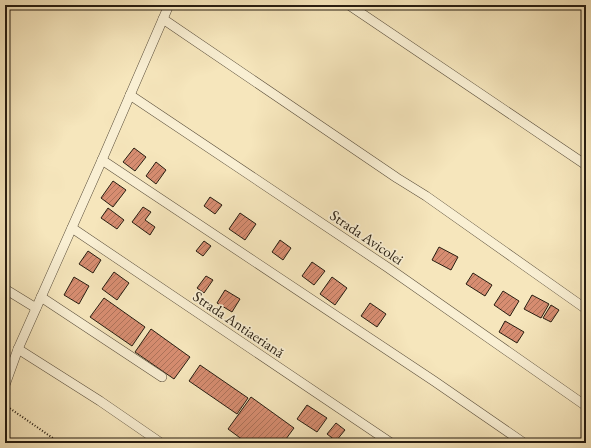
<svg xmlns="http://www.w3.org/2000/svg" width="591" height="448" viewBox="0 0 591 448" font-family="'EB Garamond',serif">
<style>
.building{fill:url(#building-hatch);stroke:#271d11}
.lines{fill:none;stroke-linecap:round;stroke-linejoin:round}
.street-casing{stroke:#5b4f3c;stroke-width:10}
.path{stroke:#271d11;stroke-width:2;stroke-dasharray:1 2;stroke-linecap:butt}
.street{stroke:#f9efd3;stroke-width:9}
.labels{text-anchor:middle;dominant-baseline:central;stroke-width:3.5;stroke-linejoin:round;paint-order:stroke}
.street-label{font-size:15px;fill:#271d11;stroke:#f9efd3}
</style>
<defs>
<pattern id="building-hatch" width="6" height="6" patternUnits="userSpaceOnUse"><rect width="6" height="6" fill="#d78d71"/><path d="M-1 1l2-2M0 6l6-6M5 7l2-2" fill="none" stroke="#ae735b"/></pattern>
</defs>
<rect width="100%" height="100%" fill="#f6e6bc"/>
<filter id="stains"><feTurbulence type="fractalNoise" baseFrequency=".005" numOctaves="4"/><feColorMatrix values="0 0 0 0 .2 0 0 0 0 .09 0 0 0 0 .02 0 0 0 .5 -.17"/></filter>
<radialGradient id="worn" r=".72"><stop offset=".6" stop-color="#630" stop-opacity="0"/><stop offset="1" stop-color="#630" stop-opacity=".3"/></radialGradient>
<g class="building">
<polygon points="134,148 146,157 135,171 123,162"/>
<polygon points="156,162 166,170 156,184 146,176"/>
<polygon points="113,181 126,190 113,207 101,198"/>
<polygon points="210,197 222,205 215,214 204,206"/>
<polygon points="143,207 151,212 145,220 155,227 150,235 132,222"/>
<polygon points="108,208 124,220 117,229 101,218"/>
<polygon points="240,213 256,224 245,240 229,229"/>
<polygon points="280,240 291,248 283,260 272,252"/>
<polygon points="204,241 211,246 203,256 196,251"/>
<polygon points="439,247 458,257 451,270 432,260"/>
<polygon points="88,251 101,260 93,273 79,264"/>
<polygon points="312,262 325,271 314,285 302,276"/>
<polygon points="114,272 129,283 117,300 102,289"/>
<polygon points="473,273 492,285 485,296 466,284"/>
<polygon points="206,276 213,280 204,293 197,288"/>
<polygon points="74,277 89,286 79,304 64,295"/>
<polygon points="332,277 347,288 335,305 320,294"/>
<polygon points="225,290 240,299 232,312 217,303"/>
<polygon points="503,291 519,301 510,316 494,305"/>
<polygon points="532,295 549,304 541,318 524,309"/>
<polygon points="104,298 145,327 132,346 90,317"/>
<polygon points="370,303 386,314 377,327 361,316"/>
<polygon points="551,305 559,310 551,322 543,318"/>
<polygon points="505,321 524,332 517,343 499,332"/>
<polygon points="151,329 190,357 174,379 135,352"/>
<polygon points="200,365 248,398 237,414 189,381"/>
<polygon points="251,397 294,428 283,443 247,443 228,429"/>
<polygon points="307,405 327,418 317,432 297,419"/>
<polygon points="336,423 345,430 336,441 327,434"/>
</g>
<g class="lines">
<defs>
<g id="street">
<polyline points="349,5 586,165"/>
<polyline points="163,19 397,178 426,196 586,309"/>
<polyline points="130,95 387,267 586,406"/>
<polyline points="102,160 434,381 524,443"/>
<polyline points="72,228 391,443"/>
<polyline points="5,289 36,308"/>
<polyline points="41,297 162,377"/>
<polyline points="18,349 100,401 161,443"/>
<polyline points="5,385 18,349 102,160 169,5"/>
</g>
</defs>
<use href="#street" class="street-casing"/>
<polyline class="path" points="5,405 60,443"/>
<use href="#street" class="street"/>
</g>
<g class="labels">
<g class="street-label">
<text transform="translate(367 237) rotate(34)">Strada Avicolei</text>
<text transform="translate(239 324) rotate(34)">Strada Antiaeriană</text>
</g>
</g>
<rect width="591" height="448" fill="none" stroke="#f6e6bc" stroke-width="20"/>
<rect x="6" y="6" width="579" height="436" fill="none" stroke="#271d11" stroke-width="2"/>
<rect x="10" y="10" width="571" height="428" fill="none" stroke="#271d11"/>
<rect width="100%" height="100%" filter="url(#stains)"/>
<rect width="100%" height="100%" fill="url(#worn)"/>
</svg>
